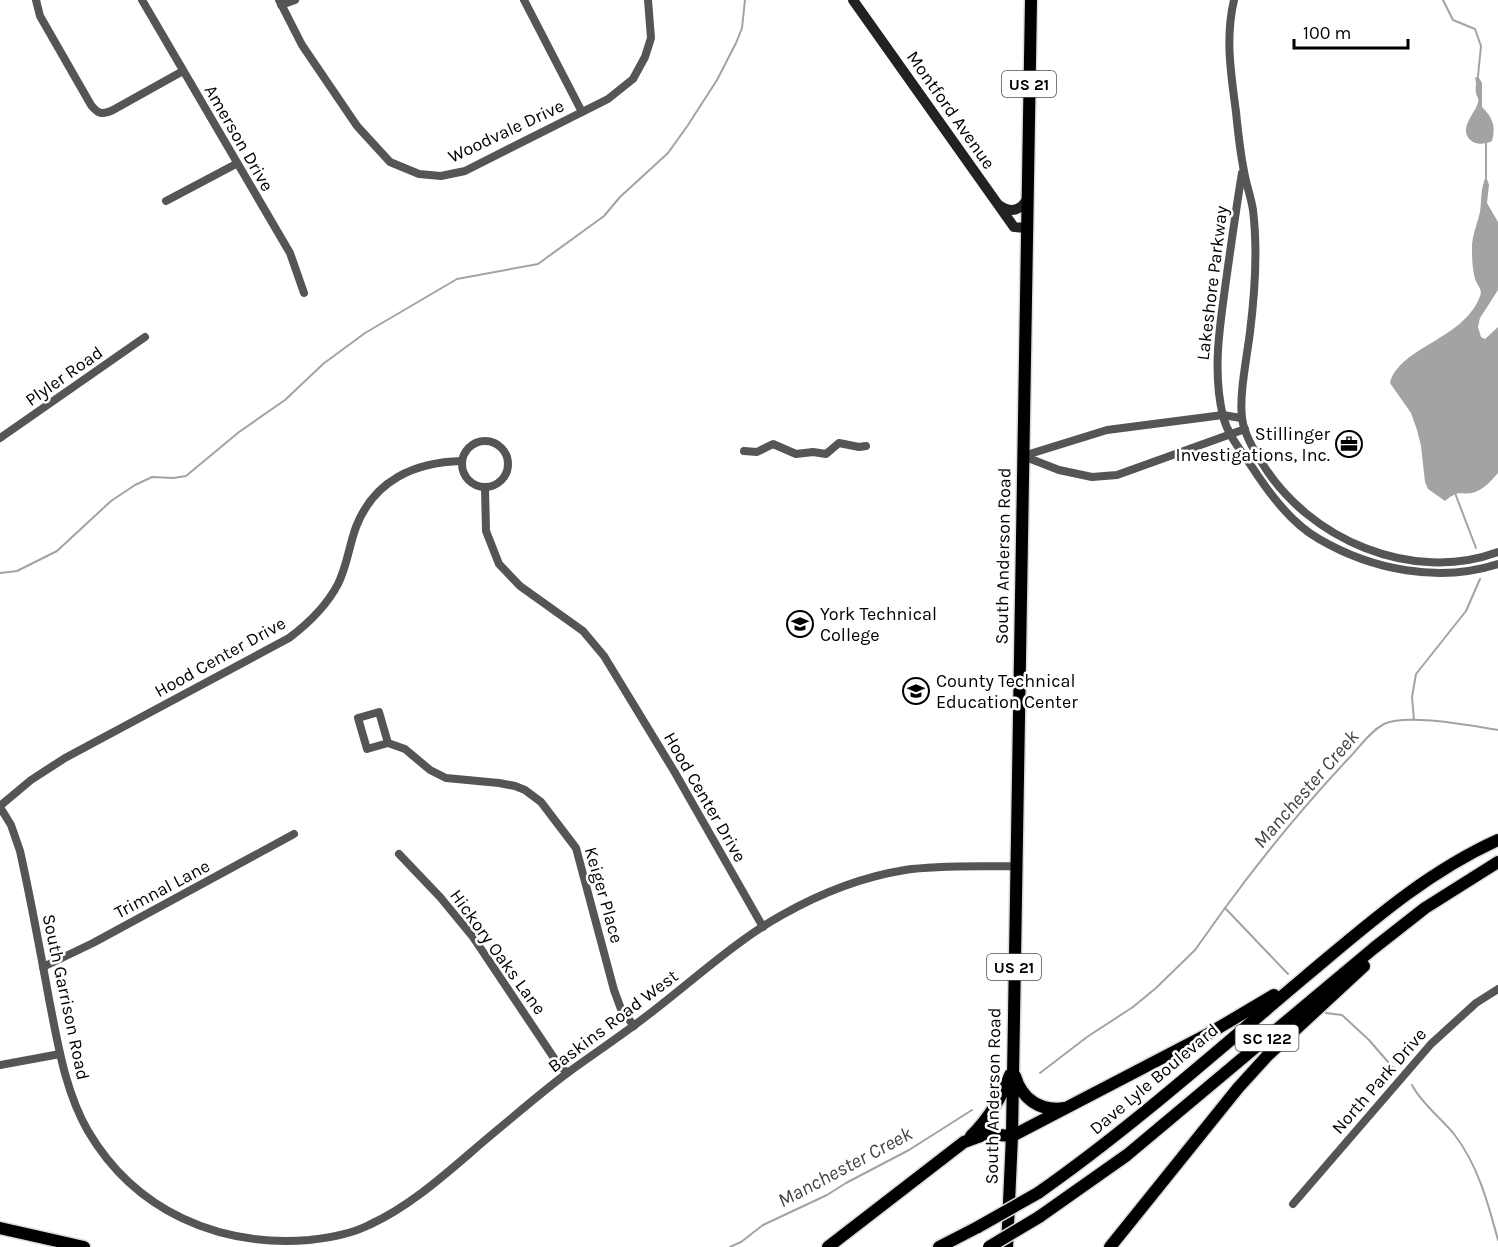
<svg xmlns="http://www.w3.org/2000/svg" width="1498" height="1247" viewBox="0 0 1498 1247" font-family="Karla,sans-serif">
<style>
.water{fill:#a3a3a3}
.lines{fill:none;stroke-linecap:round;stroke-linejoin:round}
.stream{stroke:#a3a3a3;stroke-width:2}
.primary-casing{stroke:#dbdbdb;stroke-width:15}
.street{stroke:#555;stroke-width:8}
.secondary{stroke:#222;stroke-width:10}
.primary{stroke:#000;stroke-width:12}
.primary-bridge-casing{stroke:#dbdbdb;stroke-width:15;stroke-linecap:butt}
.primary-bridge{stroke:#000;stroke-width:12}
.labels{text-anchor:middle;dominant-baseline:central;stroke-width:5;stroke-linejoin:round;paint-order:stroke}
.shield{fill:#fff;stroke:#4c4c4c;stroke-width:1.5}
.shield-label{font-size:16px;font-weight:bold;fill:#000}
.street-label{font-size:18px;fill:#000;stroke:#fff}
.poi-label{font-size:18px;fill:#000;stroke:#fff;text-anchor:start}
.water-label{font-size:20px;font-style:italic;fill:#444;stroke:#fff}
</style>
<rect width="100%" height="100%" fill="#fff"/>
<g class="water">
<path d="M1478,76L1482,83V107C1493,118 1496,126 1492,141C1486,144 1479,145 1473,142C1455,130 1477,112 1478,102C1479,97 1477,98 1476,93C1475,88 1477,84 1475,78Z"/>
<path d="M1486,176L1489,185L1487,203L1498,222V290L1480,318L1478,327L1481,337L1485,339L1498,327V473C1492,480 1482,491 1472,493C1459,495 1459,489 1445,501L1428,489L1425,482L1421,446L1417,430L1411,413L1390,383C1399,347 1465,339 1480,296C1483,290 1477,285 1475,279C1473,271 1472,261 1472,252C1471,238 1477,225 1480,212C1482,197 1480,191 1486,176Z"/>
</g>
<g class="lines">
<g class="stream">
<polyline points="1443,0 1453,20 1475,29 1481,46 1478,76"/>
<polyline points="1486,141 1486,177"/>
<polyline points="1455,493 1476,548"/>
<polyline points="0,573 17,571 57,551 111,501 135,485 152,477 173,478 186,476 239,432 285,400 323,364 365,333 457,279 538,264 604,216 620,197 668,153 688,125 717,80 736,43 742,28 745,0"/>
<polyline points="1414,720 1412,697 1416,674 1466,611 1480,579"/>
<path d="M1225,908C1263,856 1304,806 1348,759C1359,748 1369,732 1384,724C1407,713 1472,726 1498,730"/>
<polyline points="1326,1013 1342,1015 1369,1040 1395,1070"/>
<polyline points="1040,1073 1087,1037 1133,1007 1156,988 1195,950 1225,908 1288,974"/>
<path d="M1412,1085C1421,1103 1441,1118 1454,1134C1478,1165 1488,1203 1498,1240"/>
<polyline points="730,1247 741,1242 763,1225 827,1195 846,1183 909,1150 972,1110"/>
</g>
<defs>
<g id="primary">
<path d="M1015,1076C1022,1099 1040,1112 1065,1108"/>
<path d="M971,1136C989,1118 1001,1099 1010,1075"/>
<path d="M1038,1193C1132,1127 1218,1050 1306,976C1367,925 1425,873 1498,840"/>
<polyline points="1039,1217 1127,1155 1374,948 1425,908 1498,862"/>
<polyline points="0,1228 84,1247"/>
<polyline points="828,1247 964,1142 986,1134 1012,1136 1208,1034 1274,995"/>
<polyline points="939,1247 978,1227"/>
<polyline points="1007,1247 1012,1136 1031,0"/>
<polyline points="1110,1247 1238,1088 1268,1055 1364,966"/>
</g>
</defs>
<use href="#primary" class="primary-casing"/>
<g class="street">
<path d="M36,0L40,16L91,105C98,114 102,115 113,110L183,71"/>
<polyline points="142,0 290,253 304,293"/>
<polyline points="279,0 302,45 357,126 390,162 419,174 441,176 465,171 608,99 633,79 645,57 651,38 648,0"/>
<polyline points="524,0 582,112"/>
<path d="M1234,0C1225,38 1231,74 1236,112C1238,132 1240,152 1244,171C1246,184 1251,197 1253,210C1258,251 1255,292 1250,332C1247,357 1239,395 1242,418C1244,434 1254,450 1262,463C1308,539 1412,584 1498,552"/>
<polyline points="281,5 295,0"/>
<path d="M1242,173C1236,209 1231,245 1226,281C1220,325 1212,371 1223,416C1228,436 1241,450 1252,467C1269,493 1291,523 1319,539C1372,570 1439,583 1498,564"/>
<polyline points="166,201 236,164"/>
<polyline points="0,438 145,337"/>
<circle cx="485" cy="464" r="23"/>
<polyline points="744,451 757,452 773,444 796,454 813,452 826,454 839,443 859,447 866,446"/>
<polyline points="1023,456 1059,470 1092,477 1117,475 1245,429"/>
<polyline points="1023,456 1107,430 1223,415 1241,418"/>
<polyline points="485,487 486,531 499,564 520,586 583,631 604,656 674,771 763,927"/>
<polyline points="388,743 367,749 358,718 379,712 388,743 405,749 430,770 446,778 499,783 515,786 525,790 541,802 576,848 614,990 621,1009 634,1026"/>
<path d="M0,806L31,780L65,758L289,638C309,623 326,607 338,584C347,566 349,546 356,527C374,480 415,462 462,461"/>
<path d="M0,807L11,825L20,851C31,900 40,950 49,999C58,1044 65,1091 88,1131C135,1211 218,1247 309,1240C329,1238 351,1234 369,1225C417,1203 456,1164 496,1131C519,1112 542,1092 566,1074C592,1055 619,1037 644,1018C688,985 735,941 782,915C821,893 861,877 905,870C941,865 978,867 1015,866"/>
<polyline points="399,854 440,897 473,937 556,1061 567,1073"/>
<polyline points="43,967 93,943 294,834"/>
<polyline points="0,1065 60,1054"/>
<polyline points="1293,1204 1431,1044 1476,1003 1498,989"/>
</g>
<g class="secondary">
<polyline points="853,0 1014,227 1028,228"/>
<path d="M999,205C1012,214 1021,210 1028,198"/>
</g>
<use href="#primary" class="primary"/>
<defs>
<g id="primary-bridge">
<polyline points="978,1227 1038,1193"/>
<polyline points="989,1247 1039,1217"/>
</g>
</defs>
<use href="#primary-bridge" class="primary-bridge-casing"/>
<use href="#primary-bridge" class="primary-bridge"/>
</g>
<defs>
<symbol id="office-ring" viewBox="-11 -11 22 22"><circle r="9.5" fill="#fff" stroke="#000" stroke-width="1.5"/><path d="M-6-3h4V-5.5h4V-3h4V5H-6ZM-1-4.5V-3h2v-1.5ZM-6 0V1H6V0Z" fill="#000"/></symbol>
<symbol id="university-ring" viewBox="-11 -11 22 22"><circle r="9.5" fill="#fff" stroke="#000" stroke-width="1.5"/><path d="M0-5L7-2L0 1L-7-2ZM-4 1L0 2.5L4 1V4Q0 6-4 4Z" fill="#000"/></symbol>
<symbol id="school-ring" viewBox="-11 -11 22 22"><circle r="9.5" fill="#fff" stroke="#000" stroke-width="1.5"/><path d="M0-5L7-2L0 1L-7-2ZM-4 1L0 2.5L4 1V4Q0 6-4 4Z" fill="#000"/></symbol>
</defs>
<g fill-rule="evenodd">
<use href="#office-ring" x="1334" y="429" width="30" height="30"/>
<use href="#university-ring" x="785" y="609" width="30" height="30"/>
<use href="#school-ring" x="901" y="676" width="30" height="30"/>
</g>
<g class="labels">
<g class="shield">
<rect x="1002" y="71" width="54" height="26" rx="4.5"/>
<rect x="987" y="954" width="54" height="26" rx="4.5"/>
<rect x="1235.5" y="1025" width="63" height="26" rx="4.5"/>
</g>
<g class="shield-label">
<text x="1029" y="84">US 21</text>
<text x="1014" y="967">US 21</text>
<text x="1267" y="1038">SC 122</text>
</g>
<g class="street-label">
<text transform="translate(951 110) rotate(55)">Montford Avenue</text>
<text transform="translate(506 131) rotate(-25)">Woodvale Drive</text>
<text transform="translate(239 138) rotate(60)">Amerson Drive</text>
<text transform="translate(1212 283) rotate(-83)">Lakeshore Parkway</text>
<text transform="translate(64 376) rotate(-35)">Plyler Road</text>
<text transform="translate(1003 556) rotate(-89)">South Anderson Road</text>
<text transform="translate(220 657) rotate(-29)">Hood Center Drive</text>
<text transform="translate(705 797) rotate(60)">Hood Center Drive</text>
<text transform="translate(162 889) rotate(-28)">Trimnal Lane</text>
<text transform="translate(604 895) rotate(74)">Keiger Place</text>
<text transform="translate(498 952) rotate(54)">Hickory Oaks Lane</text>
<text transform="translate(66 997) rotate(78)">South Garrison Road</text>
<text transform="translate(613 1021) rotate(-37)">Baskins Road West</text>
<text transform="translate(1154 1079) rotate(-40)">Dave Lyle Boulevard</text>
<text transform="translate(1379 1081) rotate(-49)">North Park Drive</text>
<text transform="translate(993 1096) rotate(-89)">South Anderson Road</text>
</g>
<g class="poi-label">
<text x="1330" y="434" text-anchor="end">Stillinger<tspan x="1330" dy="21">Investigations, Inc.</tspan></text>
<text x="820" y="614">York Technical<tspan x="820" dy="21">College</tspan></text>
<text x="936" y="681">County Technical<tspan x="936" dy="21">Education Center</tspan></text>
</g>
<g class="water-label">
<text transform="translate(1306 789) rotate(-49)">Manchester Creek</text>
<text transform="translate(845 1167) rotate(-28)">Manchester Creek</text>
</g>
</g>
<path d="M1294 39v9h114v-9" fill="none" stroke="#000000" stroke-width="3"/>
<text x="1303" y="39" font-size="18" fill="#000000" stroke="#ffffff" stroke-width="4.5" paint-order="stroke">100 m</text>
</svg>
